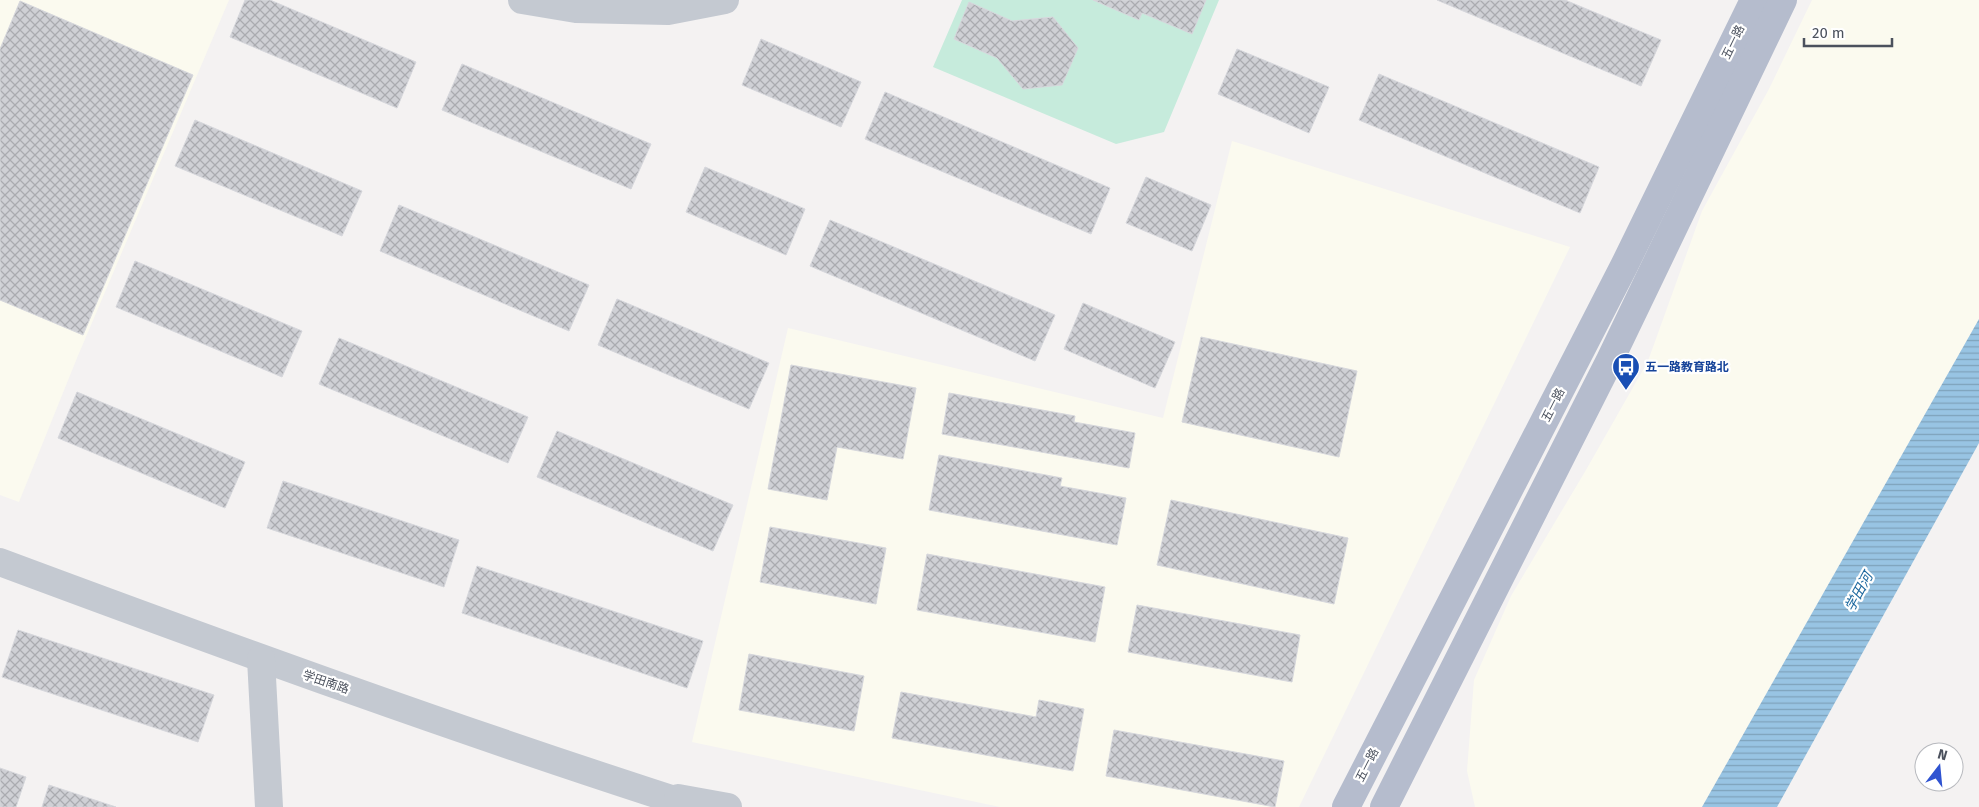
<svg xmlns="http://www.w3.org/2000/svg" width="1979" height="807" viewBox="0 0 1979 807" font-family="'Fira Sans','Noto Sans SC',sans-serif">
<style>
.commercial{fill:#fbfaef}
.green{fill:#c6ebdc;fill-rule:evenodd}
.water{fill:url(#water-rules)}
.building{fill:url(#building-cross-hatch);stroke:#d6d7dc}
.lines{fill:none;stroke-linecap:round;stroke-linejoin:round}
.minor{stroke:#c4c9d1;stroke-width:28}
.major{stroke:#b5bccd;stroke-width:28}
.labels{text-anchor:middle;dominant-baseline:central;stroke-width:4.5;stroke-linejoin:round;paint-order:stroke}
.street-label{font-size:12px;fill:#4b515d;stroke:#fff}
.transit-label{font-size:12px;font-weight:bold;fill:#164399;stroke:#fff;text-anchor:start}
.water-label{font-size:14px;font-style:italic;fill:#1d689e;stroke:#fff}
</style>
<defs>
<pattern id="water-rules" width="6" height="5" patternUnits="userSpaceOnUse" patternTransform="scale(1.25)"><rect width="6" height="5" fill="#98c4e3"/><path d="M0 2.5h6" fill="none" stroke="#7ea2bb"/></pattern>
<pattern id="building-cross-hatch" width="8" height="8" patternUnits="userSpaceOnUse" patternTransform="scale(1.25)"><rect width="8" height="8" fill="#cfd0d5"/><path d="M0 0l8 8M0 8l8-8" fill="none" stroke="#aaabb0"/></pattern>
</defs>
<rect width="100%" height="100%" fill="#f4f2f2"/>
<g class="commercial">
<polygon points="0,0 229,0 77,358 19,502 0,495"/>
<polygon points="1812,0 1979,0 1979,319 1702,807 1475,807 1467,771 1474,680 1511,596 1586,470 1648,361 1702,211 1769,89"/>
<polygon points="1232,141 1570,247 1299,807 1000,807 692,742 788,328 1163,418"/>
</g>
<path class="green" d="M962,0H1093L1139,19L1142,13L1206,0H1219L1164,132L1116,144L933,67ZM970,3L1012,21L1053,17L1077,48L997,58L954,39Z"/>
<polygon class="water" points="1979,319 1979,443 1777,807 1702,807"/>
<g class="building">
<polygon points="245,0 270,0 416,62 397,108 230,37"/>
<polygon points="1093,0 1206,0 1192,34 1142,13 1139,20"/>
<polygon points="1437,0 1565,0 1661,40 1641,86"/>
<polygon points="20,1 193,75 83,335 0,300 0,49"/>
<polygon points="969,2 1012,21 1053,17 1078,48 1062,85 1023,89 997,58 954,39"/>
<polygon points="761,39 861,82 841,127 742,85"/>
<polygon points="1237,49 1329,87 1309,133 1218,94"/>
<polygon points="462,64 651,144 631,189 442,110"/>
<polygon points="1379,74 1599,167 1580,213 1359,120"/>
<polygon points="885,92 1110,188 1091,234 865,139"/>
<polygon points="195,120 362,191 342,236 175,166"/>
<polygon points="705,167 805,209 786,255 686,212"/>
<polygon points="1146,177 1211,205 1192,251 1126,223"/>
<polygon points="399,205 589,285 569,331 380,251"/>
<polygon points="830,220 1055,315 1035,361 810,266"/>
<polygon points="135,261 302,331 282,377 116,307"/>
<polygon points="617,299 769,363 749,409 598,345"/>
<polygon points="1083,303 1175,342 1155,388 1064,349"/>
<polygon points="1201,337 1357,371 1339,457 1182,422"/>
<polygon points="339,338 528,417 508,463 319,384"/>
<polygon points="791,365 916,388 903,459 837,447 827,500 768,489"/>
<polygon points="77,392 245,462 225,508 58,438"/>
<polygon points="949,393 1075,416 1074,422 1135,433 1129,468 942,434"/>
<polygon points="557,431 733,505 713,551 537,477"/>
<polygon points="939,455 1062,478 1060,486 1126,498 1117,545 929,510"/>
<polygon points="283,481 459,540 444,587 267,528"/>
<polygon points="1171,500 1348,538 1334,604 1157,565"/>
<polygon points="770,527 886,548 876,604 760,582"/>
<polygon points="927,554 1105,587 1095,642 917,610"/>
<polygon points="477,566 703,641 687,688 462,613"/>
<polygon points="1137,605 1300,635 1292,682 1128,652"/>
<polygon points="18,630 214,695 198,742 2,677"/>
<polygon points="749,654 864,676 854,731 739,710"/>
<polygon points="901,692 1036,717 1039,700 1084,709 1073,771 892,738"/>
<polygon points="1114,730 1284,761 1275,807 1106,776"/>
<polygon points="0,768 26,777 16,807 0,807"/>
<polygon points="49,785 116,807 42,807"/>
</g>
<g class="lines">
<g class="minor">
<polyline points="522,0 576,9 668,11 725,0"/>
<path d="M0,562C231,648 462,732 696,807"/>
<polyline points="261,659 269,807"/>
<polyline points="678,798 728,807"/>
</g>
<g class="major">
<polyline points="1346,807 1624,266 1754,0"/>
<polyline points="1384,807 1610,360 1783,0"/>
</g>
</g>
<defs>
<symbol id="bus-pin" viewBox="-11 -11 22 30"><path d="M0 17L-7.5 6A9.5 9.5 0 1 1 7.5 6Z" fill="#1a4fb4" stroke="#fff"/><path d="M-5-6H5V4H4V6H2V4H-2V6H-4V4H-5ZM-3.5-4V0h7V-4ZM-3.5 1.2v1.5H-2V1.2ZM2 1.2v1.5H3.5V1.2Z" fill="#fff"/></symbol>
</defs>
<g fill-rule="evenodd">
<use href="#bus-pin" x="1610" y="351" width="32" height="43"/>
</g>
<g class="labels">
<g class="street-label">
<text transform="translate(1733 42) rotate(-64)">五一路</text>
<text transform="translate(1553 405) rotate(-63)">五一路</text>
<text transform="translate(326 682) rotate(19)">学田南路</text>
<text transform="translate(1367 765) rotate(-63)">五一路</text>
</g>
<g class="transit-label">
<text x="1645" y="367">五一路教育路北</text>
</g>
<g class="water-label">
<text transform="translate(1859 592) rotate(-61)">学田河</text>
</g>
</g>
<g transform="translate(1939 767) rotate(16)"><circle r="24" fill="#ffffff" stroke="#b7b9be"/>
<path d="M0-4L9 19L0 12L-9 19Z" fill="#2f53d1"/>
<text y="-8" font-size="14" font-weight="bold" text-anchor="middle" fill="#4b515d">N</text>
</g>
<path d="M1804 38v8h88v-8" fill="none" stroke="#4b515d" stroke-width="2.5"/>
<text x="1812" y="38" font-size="15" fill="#4b515d" stroke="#ffffff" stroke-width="4" paint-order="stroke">20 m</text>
</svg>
